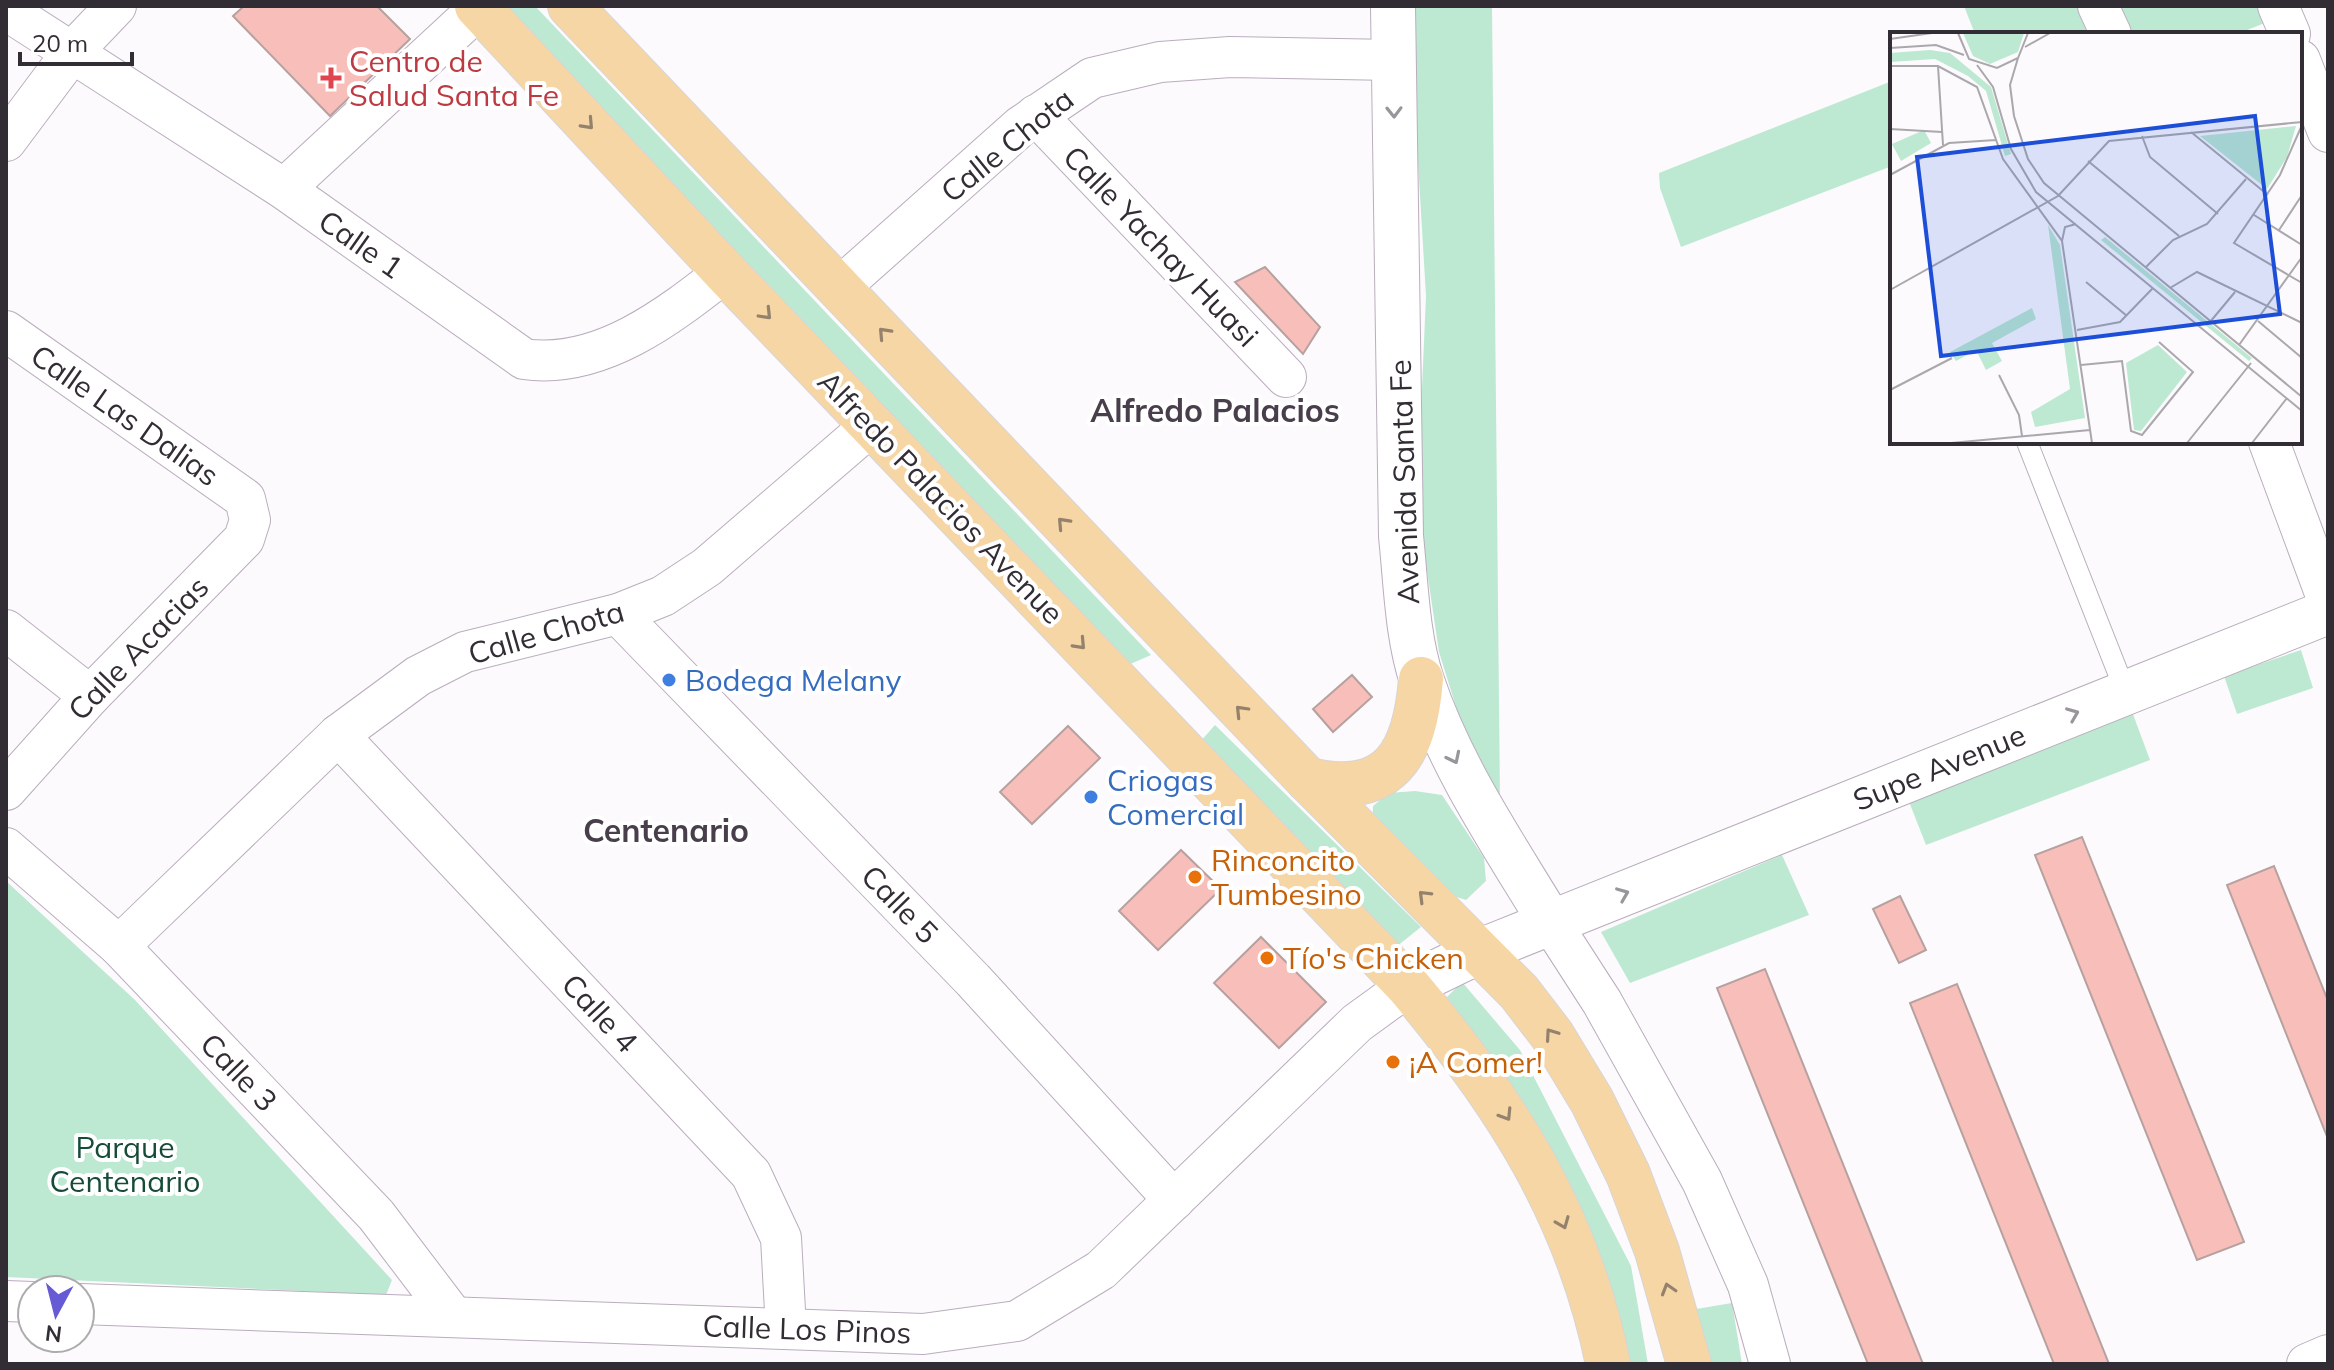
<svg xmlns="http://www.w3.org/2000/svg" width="2334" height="1370" viewBox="0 0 2334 1370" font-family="Mulish,sans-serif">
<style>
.green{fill:#bde9d2}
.building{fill:#f8bfba;stroke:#b6a19f;stroke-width:2}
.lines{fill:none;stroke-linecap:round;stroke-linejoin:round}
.lane-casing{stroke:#baadbd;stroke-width:22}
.street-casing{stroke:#baadbd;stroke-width:42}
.secondary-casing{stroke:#baadbd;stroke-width:46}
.primary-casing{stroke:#d6d5d6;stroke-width:46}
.lane{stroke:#fff;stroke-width:20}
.street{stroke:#fff;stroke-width:40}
.secondary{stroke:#fff;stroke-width:44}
.primary{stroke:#f7d6a6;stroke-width:44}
.oneway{stroke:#98969a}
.oneway2{stroke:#94826d}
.health-dot{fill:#e0444e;stroke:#fff;stroke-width:3}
.shop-dot{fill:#3f7fe0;stroke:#fff;stroke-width:3}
.food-dot{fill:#e8710a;stroke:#fff;stroke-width:3}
.labels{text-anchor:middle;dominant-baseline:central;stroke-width:8;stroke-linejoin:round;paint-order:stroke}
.health-label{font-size:30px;fill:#be3a42;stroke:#fff;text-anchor:start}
.street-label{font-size:30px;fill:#322d34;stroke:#fff}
.shop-label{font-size:30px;fill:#366cbe;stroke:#fff;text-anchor:start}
.food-label{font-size:30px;fill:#c56008;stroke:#fff;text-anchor:start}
.park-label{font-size:30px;fill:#164c37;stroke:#fff}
.neighbourhood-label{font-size:32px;font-weight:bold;fill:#493f4c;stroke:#fff}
.inset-road{fill:none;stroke:#aba8ad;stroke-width:2}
.view{fill:#1d4ed8;fill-opacity:0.15;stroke:#1d4ed8;stroke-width:4}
.inset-edge{fill:none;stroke:#322d34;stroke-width:4}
</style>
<rect width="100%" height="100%" fill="#fcfafd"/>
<g class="green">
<polygon points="493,6 535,6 1151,655 1119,669"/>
<polygon points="1413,6 1492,6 1500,802 1470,752 1439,652 1417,503 1426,296 1414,94"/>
<polygon points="1964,6 2263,6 2270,21 2237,34 1975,34"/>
<polygon points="1892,81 1892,166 1681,247 1660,188 1659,173"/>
<polygon points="2301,650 2313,688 2237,714 2224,676"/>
<polygon points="2131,709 2150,760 1926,845 1906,794"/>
<polygon points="1215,725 1421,927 1391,951 1192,751"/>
<polygon points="1415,791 1442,795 1484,858 1486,881 1466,900 1444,893 1372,828 1373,806 1389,793"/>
<polygon points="1782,855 1809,915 1630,983 1601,932"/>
<polygon points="6,881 135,1000 392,1280 386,1295 6,1277"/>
<polygon points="1462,982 1520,1050 1631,1266 1648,1364 1614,1364 1436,1008"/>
<polygon points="1732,1303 1742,1364 1699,1364 1690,1310"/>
</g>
<g class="building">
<polygon points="244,6 377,6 410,39 330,116 233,16"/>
<polygon points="1265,267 1320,327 1303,354 1235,282"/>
<polygon points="1352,675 1372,697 1333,732 1313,709"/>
<polygon points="1068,726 1100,758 1032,824 1000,792"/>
<polygon points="2082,837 2244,1242 2197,1260 2035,855"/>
<polygon points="1181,850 1221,889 1158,950 1119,911"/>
<polygon points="2274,866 2328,1001 2328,1139 2227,885"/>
<polygon points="1900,896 1926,950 1899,963 1873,909"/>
<polygon points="1261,937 1326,1002 1279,1048 1214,983"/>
<polygon points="1765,969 1923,1364 1868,1364 1717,988"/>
<polygon points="1957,984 2109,1364 2054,1364 1910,1003"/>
</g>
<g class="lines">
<defs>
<polyline id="lane" points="2027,442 2126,693"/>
<g id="street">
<polyline points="2098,6 2111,34"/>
<polyline points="2278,6 2290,34"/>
<path d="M6,10L284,189L524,359C600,370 669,316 725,272"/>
<polyline points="2300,60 2328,132"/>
<polyline points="1036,115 1286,377"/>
<polyline points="6,141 74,50 116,6"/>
<polyline points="284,189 479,8"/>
<polyline points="840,287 1021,126 1092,78 1160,62 1230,57 1393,60"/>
<polyline points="6,331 245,499 250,520 244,539 90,696 6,790"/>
<polyline points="2269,442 2328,601"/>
<polyline points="618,614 973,980 1174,1200"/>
<polyline points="6,630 90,696"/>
<polyline points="338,735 751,1174 781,1238 786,1329"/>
<polyline points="6,848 119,946 376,1215 452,1315"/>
<polyline points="1551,923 1602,1002 1702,1181 1748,1285 1770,1364"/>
<polyline points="119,946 338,735 418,676 465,652 618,614 663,596 707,567 873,424"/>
<polyline points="6,1301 32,1302"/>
<polyline points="80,1304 923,1334 1017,1321 1101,1270 1357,1023 1408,986"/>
<polyline points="2307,1364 2328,1355"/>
</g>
<g id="secondary">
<path d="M1393,6L1401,536C1406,584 1407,636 1422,681C1451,768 1504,845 1551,923"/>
<polyline points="1408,986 1480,951 2328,612"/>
</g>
<g id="primary">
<path d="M477,6L725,272L1408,986C1505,1101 1578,1214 1608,1364"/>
<polyline points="570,6 1308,780 1519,992 1552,1035 1592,1101 1628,1174 1657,1251 1689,1364"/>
<path d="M1308,780C1391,799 1415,753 1421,679"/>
</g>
</defs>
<use href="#lane" class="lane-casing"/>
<use href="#street" class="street-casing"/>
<use href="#secondary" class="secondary-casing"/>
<use href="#primary" class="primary-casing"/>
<use href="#lane" class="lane"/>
<use href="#street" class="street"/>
<use href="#secondary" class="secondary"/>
<use href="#primary" class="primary"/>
</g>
<defs><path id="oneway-chevron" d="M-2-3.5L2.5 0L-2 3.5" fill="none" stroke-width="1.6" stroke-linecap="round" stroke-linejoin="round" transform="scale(2)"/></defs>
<g class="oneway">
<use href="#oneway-chevron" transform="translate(1394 112) rotate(89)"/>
<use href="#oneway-chevron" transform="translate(2073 714) rotate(-22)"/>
<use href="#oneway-chevron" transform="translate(1454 758) rotate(64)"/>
<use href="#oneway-chevron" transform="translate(1623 894) rotate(-22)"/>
</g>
<g class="oneway2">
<use href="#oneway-chevron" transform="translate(588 124) rotate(47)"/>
<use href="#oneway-chevron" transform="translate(766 314) rotate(46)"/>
<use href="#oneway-chevron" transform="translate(884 333) rotate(-133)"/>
<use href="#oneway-chevron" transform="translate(1063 523) rotate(-133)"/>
<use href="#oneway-chevron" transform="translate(1080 644) rotate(47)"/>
<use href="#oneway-chevron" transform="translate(1241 711) rotate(-134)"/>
<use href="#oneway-chevron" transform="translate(1424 896) rotate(-135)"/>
<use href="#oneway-chevron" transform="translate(1551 1034) rotate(-125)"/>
<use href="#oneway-chevron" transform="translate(1506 1115) rotate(58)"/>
<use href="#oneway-chevron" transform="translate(1563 1223) rotate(68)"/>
<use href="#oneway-chevron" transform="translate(1668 1289) rotate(-107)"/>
</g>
<path class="health-dot" d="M327 66h8v8h8v8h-8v8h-8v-8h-8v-8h8z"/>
<g class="shop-dot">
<circle cx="669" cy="680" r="8"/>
<circle cx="1091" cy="797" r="8"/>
</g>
<g class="food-dot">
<circle cx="1195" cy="877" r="8"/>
<circle cx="1267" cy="958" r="8"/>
<circle cx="1393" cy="1062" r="8"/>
</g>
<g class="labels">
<g class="health-label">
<text x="349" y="61">Centro de<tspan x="349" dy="34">Salud Santa Fe</tspan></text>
</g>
<g class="street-label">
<text transform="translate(1007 145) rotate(-39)">Calle Chota</text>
<text transform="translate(361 244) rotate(35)">Calle 1</text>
<text transform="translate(1161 246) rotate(46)">Calle Yachay Huasi</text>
<text transform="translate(125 415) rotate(35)">Calle Las Dalias</text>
<text transform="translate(1404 482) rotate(-92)">Avenida Santa Fe</text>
<text transform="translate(941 497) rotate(46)">Alfredo Palacios Avenue</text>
<text transform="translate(546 632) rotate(-16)">Calle Chota</text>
<text transform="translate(138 648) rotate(-46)">Calle Acacias</text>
<text transform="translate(1939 767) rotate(-22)">Supe Avenue</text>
<text transform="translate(900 904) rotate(46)">Calle 5</text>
<text transform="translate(600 1013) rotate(47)">Calle 4</text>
<text transform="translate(239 1072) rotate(46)">Calle 3</text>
<text transform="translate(807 1329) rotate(2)">Calle Los Pinos</text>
</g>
<g class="shop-label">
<text x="685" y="680">Bodega Melany</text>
<text x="1107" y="780">Criogas<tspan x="1107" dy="34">Comercial</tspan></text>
</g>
<g class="food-label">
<text x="1211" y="860">Rinconcito<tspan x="1211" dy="34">Tumbesino</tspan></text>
<text x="1283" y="958">Tío's Chicken</text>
<text x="1409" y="1062">¡A Comer!</text>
</g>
<g class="park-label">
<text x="125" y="1147">Parque<tspan x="125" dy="34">Centenario</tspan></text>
</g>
<g class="neighbourhood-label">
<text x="1215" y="410">Alfredo Palacios</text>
<text x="666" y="830">Centenario</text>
</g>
</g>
<g transform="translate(1890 32)">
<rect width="412" height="412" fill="#fcfafd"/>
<path d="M73,1H134L128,20L100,32L83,24ZM40,18L60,21L101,55L121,122L115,124L96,59L78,44L45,27L0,30V21ZM406,94L397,125L377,157L310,104ZM34,98L41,111L11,129L2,112ZM158,193L170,213L195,386L145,395L141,380L180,357ZM215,205L362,326L359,329L211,208ZM142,276L146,287L102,311L112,329L96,338L86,318L66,329L60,320ZM268,313L297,340L251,399L244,398L236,331Z" fill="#bde9d2"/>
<path class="inset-road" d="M68,1L79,27L107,36L128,26L138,1M0,7L42,1M135,15L160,1M0,16L46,13L74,23M128,26L120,53L124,84L138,127L154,151L412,365M87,33L103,55L121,117L146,160L412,379M0,34H48L87,55L113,127L172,209L202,411M48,34L53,113M412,93L390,143L344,211L412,251M0,97L52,100M301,100L378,163M252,104L260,125L328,182M198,129L289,204M0,143L59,111L106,108M364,183L412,213M389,198L412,163M172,209L175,195L186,192M255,236L283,208L317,192L356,147M196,250L237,284M280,256L307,240L412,291M0,258L168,164L219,109L412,90M368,289L412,326M320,290L345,260M187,298L230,290L263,256M349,313L412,225M191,333L232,329L241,399L252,403L303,340L269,310M109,343L129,383L132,404M0,358L62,326M61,411L200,398M297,411L361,331M362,411L397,366"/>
<path class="view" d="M365,84L390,282L51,324L27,125Z"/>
<rect width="412" height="412" class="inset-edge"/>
</g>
<rect width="2334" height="1370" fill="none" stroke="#322d34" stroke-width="16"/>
<g transform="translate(56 1314) rotate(187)"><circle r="38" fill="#ffffff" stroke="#adabae" stroke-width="2"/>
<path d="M0-6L14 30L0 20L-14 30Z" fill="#665bd4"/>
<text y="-12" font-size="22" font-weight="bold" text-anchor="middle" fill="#322d34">N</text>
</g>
<path d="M20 52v12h112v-12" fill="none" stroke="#322d34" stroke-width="4"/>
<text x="32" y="52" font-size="24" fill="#322d34" stroke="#ffffff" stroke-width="6" paint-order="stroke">20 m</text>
</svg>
